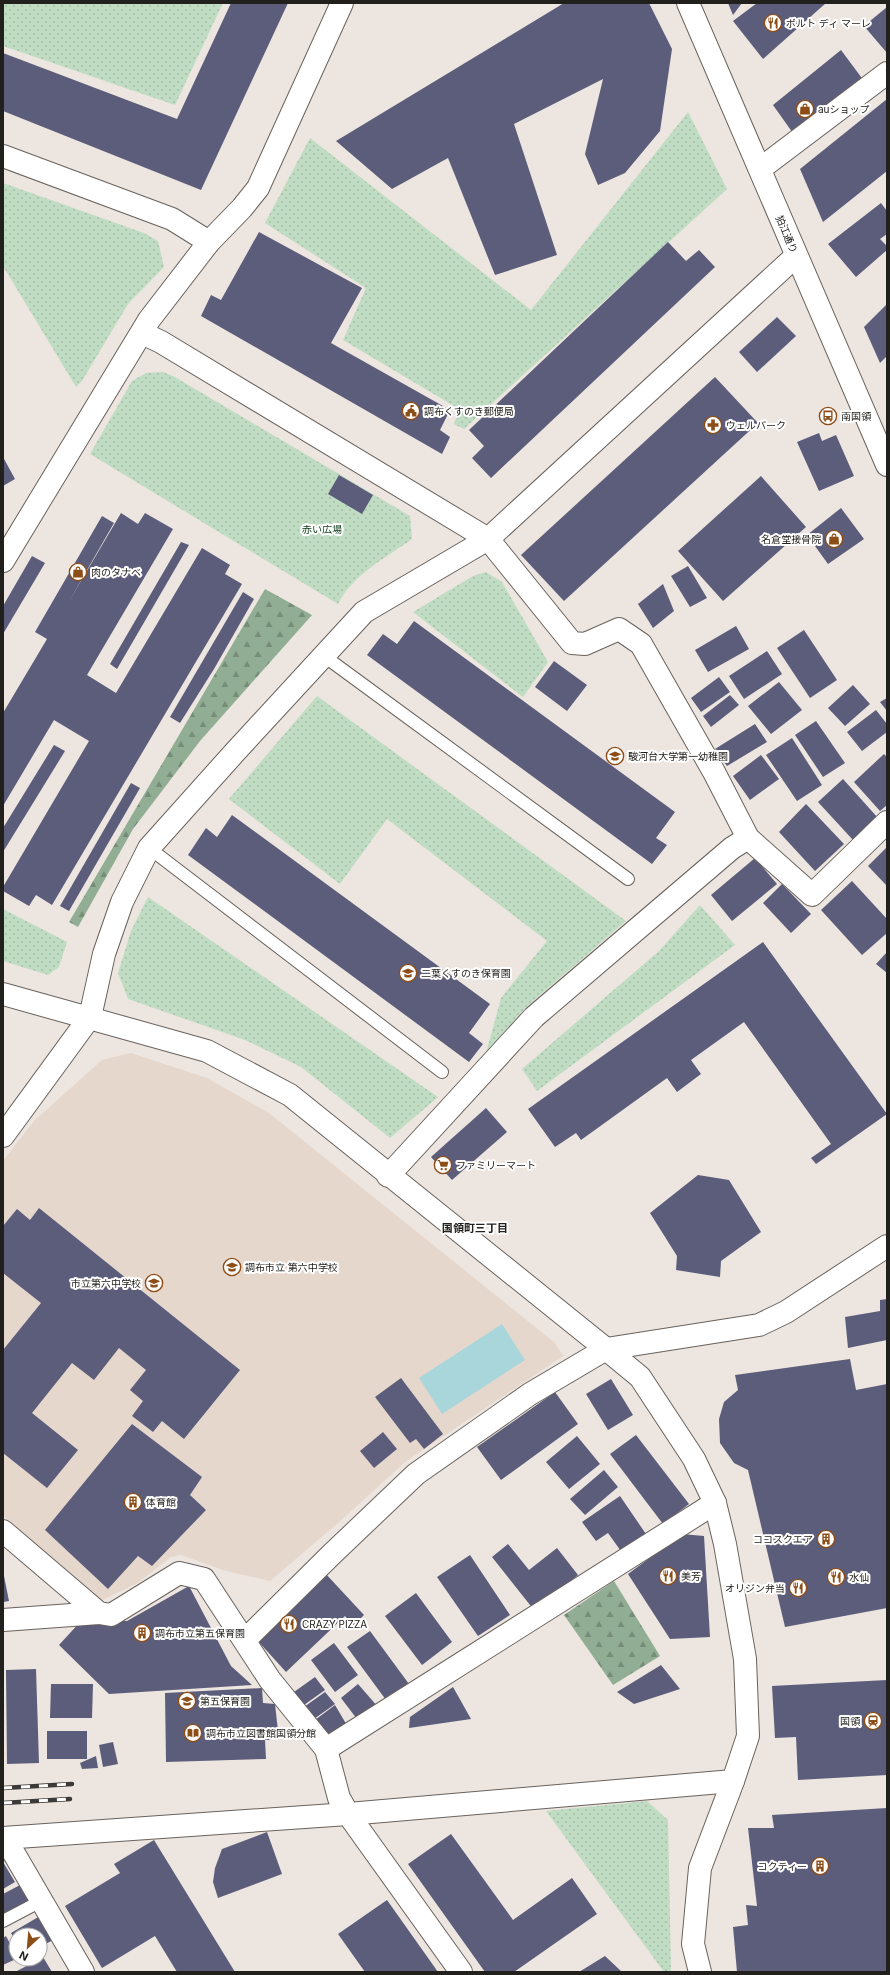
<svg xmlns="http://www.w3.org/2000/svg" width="890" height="1975" viewBox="0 0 890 1975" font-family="Inter,'Noto Sans JP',sans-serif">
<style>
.built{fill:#e5d7cc}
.forest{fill:url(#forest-firs)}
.park{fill:url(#park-dots)}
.water{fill:#a8d6da}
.building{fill:#5c5d7b}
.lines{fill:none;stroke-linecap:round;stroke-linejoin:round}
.lane-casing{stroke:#69625d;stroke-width:14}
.street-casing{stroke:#69625d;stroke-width:24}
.secondary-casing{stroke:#69625d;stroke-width:24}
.primary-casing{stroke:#69625d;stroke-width:24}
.lane{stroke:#fff;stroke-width:12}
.street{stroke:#fff;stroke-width:22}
.secondary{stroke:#fff;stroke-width:22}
.primary{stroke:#fff;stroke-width:22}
.rail-casing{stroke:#3d3a37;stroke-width:4.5}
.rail{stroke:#fff;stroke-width:3;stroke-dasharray:9;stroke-linecap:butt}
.labels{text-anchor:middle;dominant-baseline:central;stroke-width:4;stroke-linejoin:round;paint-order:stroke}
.poi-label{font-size:10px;fill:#22201d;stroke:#fff;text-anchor:start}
.street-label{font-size:10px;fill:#22201d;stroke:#fff}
.park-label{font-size:10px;fill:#0c3a16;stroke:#fff}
.neighbourhood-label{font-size:11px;font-weight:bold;fill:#22201d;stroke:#fff}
</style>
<defs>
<pattern id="forest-firs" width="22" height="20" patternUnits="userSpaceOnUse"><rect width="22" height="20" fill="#91ae94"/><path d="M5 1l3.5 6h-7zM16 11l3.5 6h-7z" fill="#768d78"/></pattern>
<pattern id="park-dots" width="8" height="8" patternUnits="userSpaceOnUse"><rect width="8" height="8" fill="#c0ddc3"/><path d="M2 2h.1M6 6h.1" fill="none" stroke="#a5bda7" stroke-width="1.8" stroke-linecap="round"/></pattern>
</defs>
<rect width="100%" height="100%" fill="#ede5df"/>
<polygon class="built" points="131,1053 207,1078 269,1113 555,1343 563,1356 405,1462 338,1523 270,1581 226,1571 181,1555 171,1557 136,1584 102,1600 3,1515 3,1161 34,1121 102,1060"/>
<g class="forest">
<polygon points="265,589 312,615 200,741 133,829 78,927 69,922"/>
<polygon points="614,1581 660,1656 613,1685 564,1615"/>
</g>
<g class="park">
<polygon points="3,3 223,3 175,105 3,46"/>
<polygon points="688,112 727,189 464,429 454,424 459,409 343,340 366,288 265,223 310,138 531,310"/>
<polygon points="3,183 144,233 158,241 164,267 128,304 82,381 76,387 3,266"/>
<path d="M163,372L173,376L410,516L412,539C387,557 352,575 338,604L90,454L132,381L146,373Z"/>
<polygon points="486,572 502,582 548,662 523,697 413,612 473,576"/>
<polygon points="317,696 626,921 525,1008 486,1053 501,998 547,941 387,819 340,884 229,799"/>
<polygon points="148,897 438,1097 390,1138 301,1067 245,1040 128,999 118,973 131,931"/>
<polygon points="700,905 735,945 537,1091 522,1069 659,951"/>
<polygon points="3,909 67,942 59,967 48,975 3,961"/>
<polygon points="647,1801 668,1820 671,1972 664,1972 546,1811"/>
</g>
<polygon class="water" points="502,1324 525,1360 442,1414 419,1378"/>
<g class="building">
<polygon points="231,3 288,3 201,190 3,111 3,53 177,119"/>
<polygon points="564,3 649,3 672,49 660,131 625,173 598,185 585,154 603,79 514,124 557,255 495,275 448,158 392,189 336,141"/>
<polygon points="728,3 742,3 733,15"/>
<polygon points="757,3 826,3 763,59 733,21"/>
<polygon points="887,7 887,53 864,26"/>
<polygon points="841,50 864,81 795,136 773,105"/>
<polygon points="887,99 887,171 823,222 800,169"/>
<polygon points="881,203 887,211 887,234 880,239 887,246 887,250 856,277 828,244"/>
<polygon points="259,232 362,288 331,343 450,410 440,430 450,437 442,454 201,316 211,295 221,300"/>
<polygon points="668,242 686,261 699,250 715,267 491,478 472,458 484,446 469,430"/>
<polygon points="887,304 887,356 880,363 864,327"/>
<polygon points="777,317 796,336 757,372 739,352"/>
<polygon points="715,377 758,423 564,601 521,555"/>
<polygon points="819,433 822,441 836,435 854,476 819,491 797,442"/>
<polygon points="3,457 15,479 3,486"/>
<polygon points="339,475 373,495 362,514 328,494"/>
<polygon points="761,476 806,527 723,601 678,551"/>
<polygon points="841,508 864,539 828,564 807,535"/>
<polygon points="121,513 138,524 145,513 173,529 87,675 116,693 202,548 230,565 225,574 242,584 52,905 36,895 29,906 3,891 3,887 89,741 54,720 3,806 3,713 47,639 35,632 102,516 114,523 68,603"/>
<polygon points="181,542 189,545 117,669 110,664"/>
<polygon points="32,556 45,563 3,634 3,606"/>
<polygon points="688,566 707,598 690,607 671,576"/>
<polygon points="663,584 674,611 653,628 638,604"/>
<polygon points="243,592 254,599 214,669 180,723 170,717"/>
<polygon points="414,621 675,812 656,838 667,845 652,864 367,655 383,634 397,644"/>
<polygon points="736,626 749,649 708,672 695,650"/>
<polygon points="804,630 837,680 810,698 777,648"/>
<polygon points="767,651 782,674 744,699 729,676"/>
<polygon points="554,661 587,685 567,711 535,687"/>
<polygon points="719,677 730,692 701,712 691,698"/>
<polygon points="779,682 802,710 771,734 748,706"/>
<polygon points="853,685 870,704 845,726 828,708"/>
<polygon points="730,695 739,705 711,727 703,716"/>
<polygon points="887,698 887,711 880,702"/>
<polygon points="876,710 887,724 887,732 862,751 847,732"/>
<polygon points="816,721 845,763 823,777 795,735"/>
<polygon points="755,724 767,742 727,766 715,749"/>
<polygon points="792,738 822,785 797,801 766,755"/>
<polygon points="54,745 65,751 3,852 3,828"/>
<polygon points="884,754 887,757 887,805 880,811 854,782"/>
<polygon points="761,755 779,779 750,800 733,776"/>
<polygon points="843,779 878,818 853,840 818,802"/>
<polygon points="131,783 140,788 69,911 60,906"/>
<polygon points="806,804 844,844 815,871 779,832"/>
<polygon points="232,815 490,1004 469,1033 483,1044 469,1062 188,855 206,828 217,837"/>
<polygon points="887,847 887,886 868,866"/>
<polygon points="755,858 777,884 732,921 711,895"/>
<polygon points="852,881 887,919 887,933 862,955 821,910"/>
<polygon points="782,884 811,914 791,933 763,903"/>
<polygon points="763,942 887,1114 816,1164 811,1158 831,1144 744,1022 691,1060 701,1074 677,1092 667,1078 581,1140 576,1133 555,1147 528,1109"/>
<polygon points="887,952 887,973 876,964"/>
<polygon points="486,1108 507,1132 452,1180 431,1157"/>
<polygon points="698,1175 729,1180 761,1232 721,1261 720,1277 676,1270 677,1256 650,1213"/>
<polygon points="39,1208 240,1370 184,1439 162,1421 153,1432 132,1416 143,1401 130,1390 146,1370 119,1348 94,1380 72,1363 32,1413 78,1450 47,1488 3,1453 3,1350 41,1303 3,1273 3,1226 17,1209 30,1220"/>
<polygon points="887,1299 887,1340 848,1348 845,1317 880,1311 880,1300"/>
<polygon points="850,1359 856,1390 887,1384 887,1608 785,1627 748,1470 734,1463 720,1443 719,1419 724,1402 738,1390 735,1375"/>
<polygon points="401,1378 443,1434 424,1449 416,1439 410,1443 375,1397"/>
<polygon points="611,1379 633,1415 608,1430 586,1394"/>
<polygon points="555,1392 578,1424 501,1480 477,1447"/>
<polygon points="132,1424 202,1477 190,1495 206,1510 152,1566 138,1556 108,1589 45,1530"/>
<polygon points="383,1432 397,1449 374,1468 360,1451"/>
<polygon points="636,1435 689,1504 663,1524 610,1454"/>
<polygon points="577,1436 600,1464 569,1489 546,1462"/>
<polygon points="604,1470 618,1487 585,1515 570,1499"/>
<polygon points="620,1496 648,1537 623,1554 608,1533 596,1541 582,1522"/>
<polygon points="682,1534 704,1536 710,1637 670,1639 628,1574"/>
<polygon points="508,1544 529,1570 557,1548 578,1575 534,1610 492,1557"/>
<polygon points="470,1555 510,1615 478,1636 437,1577"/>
<polygon points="3,1571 9,1601 3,1602"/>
<polygon points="325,1573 364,1615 353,1626 345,1616 286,1672 257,1640"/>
<polygon points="189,1586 231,1666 252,1685 109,1694 59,1645 81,1621 127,1621"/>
<polygon points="416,1593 452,1642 422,1665 385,1616"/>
<polygon points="370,1631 409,1684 386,1700 347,1647"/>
<polygon points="334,1643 358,1675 335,1692 311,1660"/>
<polygon points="661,1665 680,1689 634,1704 617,1692"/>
<polygon points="36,1669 39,1763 7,1764 6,1670"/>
<polygon points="315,1677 325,1690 304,1705 294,1692"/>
<polygon points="887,1680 887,1775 798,1780 796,1737 775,1738 772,1686"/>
<polygon points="51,1684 93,1684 92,1718 50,1718"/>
<polygon points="358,1684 378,1707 360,1723 341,1698"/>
<polygon points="453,1687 471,1719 409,1728 410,1717"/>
<polygon points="262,1688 263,1703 275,1704 279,1740 265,1740 266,1759 166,1762 165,1693"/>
<polygon points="325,1692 335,1704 314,1719 304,1707"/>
<polygon points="335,1705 348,1727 332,1738 315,1720"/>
<rect x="47" y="1731" width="40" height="28"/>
<polygon points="113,1742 118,1764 103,1767 99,1745"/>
<polygon points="96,1756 98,1768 82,1769 80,1763"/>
<polygon points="887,1808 887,1972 737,1972 733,1927 748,1925 746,1905 757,1906 748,1828 774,1828 772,1815"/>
<polygon points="267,1832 282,1874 218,1898 213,1882 215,1868 222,1849"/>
<polygon points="451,1834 513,1920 572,1878 597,1914 514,1972 485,1972 408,1864"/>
<polygon points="154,1840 235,1972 177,1972 155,1936 102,1968 65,1906 120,1873 114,1864"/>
<polygon points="3,1862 15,1882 3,1889"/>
<polygon points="22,1884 30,1901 3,1914 3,1894"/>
<polygon points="387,1900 438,1972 365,1972 338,1934"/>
<polygon points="40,1916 53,1940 40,1947 40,1935 16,1935 16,1942 11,1933"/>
<polygon points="6,1936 16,1955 16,1959 3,1965 3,1938"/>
<polygon points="605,1956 622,1972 579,1972"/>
<polygon points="43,1957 52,1972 15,1972 40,1959"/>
</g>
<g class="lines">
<defs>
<g id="lane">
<polyline points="324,656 628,879"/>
<polyline points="149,848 442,1072"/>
<polyline points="3,1921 41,1901"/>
</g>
<g id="street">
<polyline points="3,156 172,219 209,242"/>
<polyline points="760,169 887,73"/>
<polyline points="142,333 161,342 488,539 572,643 585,644 619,629 641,644 714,772 748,838 812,895 887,822"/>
<polyline points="3,561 149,320 209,242 242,208 258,188 342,3"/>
<polyline points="3,994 207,1051 290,1095 606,1349 530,1394 416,1474 333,1553 245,1640"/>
<polyline points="3,1136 90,1017 104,954 122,902 149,848 235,752 364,612 488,539 796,256"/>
<polyline points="388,1176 534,1017 732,848 748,838"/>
<polyline points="3,1531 99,1613 111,1615 179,1573 204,1579 270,1680 326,1749 339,1798 348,1814 461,1972"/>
<polyline points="3,1620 99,1613"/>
<polyline points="326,1749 715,1503"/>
<polyline points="3,1838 348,1814 733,1781"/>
<polyline points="5,1838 83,1972"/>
</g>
<g id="secondary">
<polyline points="606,1349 640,1377 694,1459 715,1503 725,1544 745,1659 748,1736 733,1781 700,1868 693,1944 700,1972"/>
<polyline points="606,1349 759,1325 786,1312 887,1246"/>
</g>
<polyline id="primary" points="688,3 887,465"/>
</defs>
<use href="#lane" class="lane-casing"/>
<use href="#street" class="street-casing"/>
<use href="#secondary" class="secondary-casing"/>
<use href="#primary" class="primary-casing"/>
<use href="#lane" class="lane"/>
<use href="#street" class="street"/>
<use href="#secondary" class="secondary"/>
<use href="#primary" class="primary"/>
<defs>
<g id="rail">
<polyline points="3,1788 72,1784"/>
<polyline points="3,1803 70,1799"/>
</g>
</defs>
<use href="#rail" class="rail-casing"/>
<use href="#rail" class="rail"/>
</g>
<defs>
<symbol id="restaurant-ring" viewBox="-11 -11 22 22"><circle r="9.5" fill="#fff" stroke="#8d4d17" stroke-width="1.5"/><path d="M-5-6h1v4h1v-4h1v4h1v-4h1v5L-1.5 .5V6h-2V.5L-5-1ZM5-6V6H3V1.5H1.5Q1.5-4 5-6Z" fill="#8d4d17"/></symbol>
<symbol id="shop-ring" viewBox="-11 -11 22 22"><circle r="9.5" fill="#fff" stroke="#8d4d17" stroke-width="1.5"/><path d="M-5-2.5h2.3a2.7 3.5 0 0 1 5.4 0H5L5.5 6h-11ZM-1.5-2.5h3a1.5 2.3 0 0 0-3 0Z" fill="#8d4d17"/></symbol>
<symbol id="civic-ring" viewBox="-11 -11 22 22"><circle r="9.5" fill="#fff" stroke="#8d4d17" stroke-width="1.5"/><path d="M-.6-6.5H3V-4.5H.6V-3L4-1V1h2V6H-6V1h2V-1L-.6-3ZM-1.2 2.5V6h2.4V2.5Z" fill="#8d4d17"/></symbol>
<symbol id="bus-ring" viewBox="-11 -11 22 22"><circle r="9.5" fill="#fff" stroke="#8d4d17" stroke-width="1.5"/><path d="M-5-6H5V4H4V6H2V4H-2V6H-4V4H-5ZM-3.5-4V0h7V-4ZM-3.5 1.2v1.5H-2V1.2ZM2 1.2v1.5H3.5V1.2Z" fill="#8d4d17"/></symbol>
<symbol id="pharmacy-ring" viewBox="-11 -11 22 22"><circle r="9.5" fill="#fff" stroke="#8d4d17" stroke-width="1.5"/><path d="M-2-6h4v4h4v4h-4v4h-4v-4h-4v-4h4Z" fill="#8d4d17"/></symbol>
<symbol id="school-ring" viewBox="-11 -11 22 22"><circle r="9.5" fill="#fff" stroke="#8d4d17" stroke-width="1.5"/><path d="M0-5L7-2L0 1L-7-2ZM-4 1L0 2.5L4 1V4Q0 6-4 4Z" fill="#8d4d17"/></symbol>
<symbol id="supermarket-ring" viewBox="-11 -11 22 22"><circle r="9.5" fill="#fff" stroke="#8d4d17" stroke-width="1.5"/><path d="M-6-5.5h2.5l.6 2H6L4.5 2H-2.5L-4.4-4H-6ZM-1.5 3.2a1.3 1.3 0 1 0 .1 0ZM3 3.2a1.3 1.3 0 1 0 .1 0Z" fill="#8d4d17"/></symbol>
<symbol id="building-ring" viewBox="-11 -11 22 22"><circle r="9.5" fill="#fff" stroke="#8d4d17" stroke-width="1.5"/><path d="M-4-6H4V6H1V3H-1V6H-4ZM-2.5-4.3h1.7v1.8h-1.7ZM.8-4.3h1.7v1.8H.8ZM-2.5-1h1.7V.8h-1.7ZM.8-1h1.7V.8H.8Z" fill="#8d4d17"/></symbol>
<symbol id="station-ring" viewBox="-11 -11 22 22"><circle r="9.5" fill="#fff" stroke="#8d4d17" stroke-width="1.5"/><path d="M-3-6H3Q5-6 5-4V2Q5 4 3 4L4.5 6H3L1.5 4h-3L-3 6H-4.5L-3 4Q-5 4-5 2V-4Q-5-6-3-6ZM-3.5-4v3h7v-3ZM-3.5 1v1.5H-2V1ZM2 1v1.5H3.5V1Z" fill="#8d4d17"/></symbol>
<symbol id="library-ring" viewBox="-11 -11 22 22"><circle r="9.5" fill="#fff" stroke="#8d4d17" stroke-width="1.5"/><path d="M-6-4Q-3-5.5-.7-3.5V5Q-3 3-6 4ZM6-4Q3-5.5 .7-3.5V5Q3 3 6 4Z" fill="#8d4d17"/></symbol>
</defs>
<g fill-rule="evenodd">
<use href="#restaurant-ring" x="763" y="13" width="20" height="20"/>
<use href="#shop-ring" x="795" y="99" width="20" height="20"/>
<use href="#civic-ring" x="401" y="401" width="20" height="20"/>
<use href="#bus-ring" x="818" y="406" width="20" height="20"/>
<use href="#pharmacy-ring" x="703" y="415" width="20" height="20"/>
<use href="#shop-ring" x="824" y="529" width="20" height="20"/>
<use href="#shop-ring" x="68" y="562" width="20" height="20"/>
<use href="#school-ring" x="605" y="746" width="20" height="20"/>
<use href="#school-ring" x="398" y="963" width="20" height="20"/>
<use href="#supermarket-ring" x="433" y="1155" width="20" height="20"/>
<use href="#school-ring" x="222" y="1257" width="20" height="20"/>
<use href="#school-ring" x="144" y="1273" width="20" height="20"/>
<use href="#building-ring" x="123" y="1492" width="20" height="20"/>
<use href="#building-ring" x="816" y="1529" width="20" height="20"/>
<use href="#restaurant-ring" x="658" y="1566" width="20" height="20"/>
<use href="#restaurant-ring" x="826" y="1567" width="20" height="20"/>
<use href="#restaurant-ring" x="788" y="1578" width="20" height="20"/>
<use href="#restaurant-ring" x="279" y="1614" width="20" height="20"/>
<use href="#building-ring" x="132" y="1623" width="20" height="20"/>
<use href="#school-ring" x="177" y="1691" width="20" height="20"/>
<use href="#station-ring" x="863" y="1711" width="20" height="20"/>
<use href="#library-ring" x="183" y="1723" width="20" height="20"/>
<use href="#building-ring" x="810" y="1856" width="20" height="20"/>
</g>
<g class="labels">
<g class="poi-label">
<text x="786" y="23">ボルト ディ マーレ</text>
<text x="818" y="109">auショップ</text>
<text x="424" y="411">調布くすのき郵便局</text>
<text x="841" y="416">南国領</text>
<text x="726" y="425">ウェルパーク</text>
<text x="821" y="539" text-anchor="end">名倉堂接骨院</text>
<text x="91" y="572">肉のタナベ</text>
<text x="628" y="756">駿河台大学第一幼稚園</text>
<text x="421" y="973">二葉くすのき保育園</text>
<text x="456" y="1165">ファミリーマート</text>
<text x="245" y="1267">調布市立 第六中学校</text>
<text x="141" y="1283" text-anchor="end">市立第六中学校</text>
<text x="146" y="1502">体育館</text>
<text x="813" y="1539" text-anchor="end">ココスクエア</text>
<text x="681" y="1576">美芳</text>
<text x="849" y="1577">水仙</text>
<text x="785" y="1588" text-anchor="end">オリジン弁当</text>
<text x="302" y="1624">CRAZY PIZZA</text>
<text x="155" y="1633">調布市立第五保育園</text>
<text x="200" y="1701">第五保育園</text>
<text x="860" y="1721" text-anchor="end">国領</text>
<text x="206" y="1733">調布市立図書館国領分館</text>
<text x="807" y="1866" text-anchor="end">コクティー</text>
</g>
<g class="street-label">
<text transform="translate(787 234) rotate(67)">狛江通り</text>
</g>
<g class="park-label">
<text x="322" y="529">赤い広場</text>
</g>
<g class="neighbourhood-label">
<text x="475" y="1228">国領町三丁目</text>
</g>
</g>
<rect width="890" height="1975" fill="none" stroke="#22201d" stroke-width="8"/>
<g transform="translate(28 1947) rotate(206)"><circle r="19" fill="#ffffff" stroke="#a7a6a5"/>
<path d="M0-3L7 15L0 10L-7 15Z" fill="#8d4d17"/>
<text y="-6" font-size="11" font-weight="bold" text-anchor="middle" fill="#22201d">N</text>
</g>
</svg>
